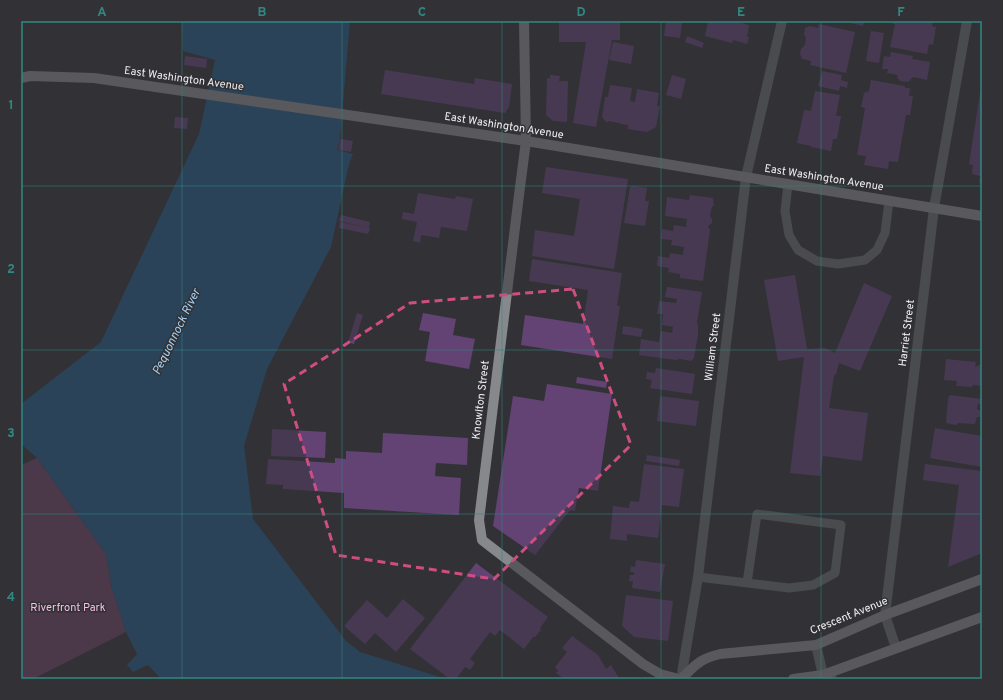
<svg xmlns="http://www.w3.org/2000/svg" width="1003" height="700" viewBox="0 0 1003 700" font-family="Overpass,sans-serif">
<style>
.green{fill:#6b4060}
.water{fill:#235a80}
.building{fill:#624373}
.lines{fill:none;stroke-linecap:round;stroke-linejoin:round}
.service{stroke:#696a6c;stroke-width:9}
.minor{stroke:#696a6c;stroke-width:10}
.secondary{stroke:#87888c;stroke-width:10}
.marked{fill:none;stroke:#ce4e81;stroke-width:3;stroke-dasharray:8 5;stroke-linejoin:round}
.grid{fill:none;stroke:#318882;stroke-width:1;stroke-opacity:0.55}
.labels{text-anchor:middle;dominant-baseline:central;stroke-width:3;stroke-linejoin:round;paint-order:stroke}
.street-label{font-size:11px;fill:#f0f0f3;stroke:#323236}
.park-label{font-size:11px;fill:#fbbdea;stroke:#323236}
.water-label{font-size:12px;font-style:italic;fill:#a4d1f4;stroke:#323236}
.neatline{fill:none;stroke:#318882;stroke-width:1.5}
.grid-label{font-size:13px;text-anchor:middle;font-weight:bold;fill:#318882}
</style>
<rect width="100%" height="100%" fill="#323236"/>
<polygon class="green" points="37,458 106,554 112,589 126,632 33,679 21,679 21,465"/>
<polygon class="water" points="182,21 350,21 340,138 337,150 353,154 349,164 331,247 267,369 244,446 253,519 346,641 360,652 446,679 161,679 148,665 133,672 127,665 137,654 126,632 112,589 106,554 37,458 21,444 21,404 101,342 199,134 215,60 183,51"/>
<g class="building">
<polygon points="559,21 620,21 620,40 612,40 596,127 573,123 586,42 559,42"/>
<polygon points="666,21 682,23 680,38 664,36"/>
<polygon points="708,21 738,21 738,22 749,25 747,37 749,37 747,44 733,40 732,43 705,36"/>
<polygon points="843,21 864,21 863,26"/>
<polygon points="893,21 933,21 932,26 936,27 933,45 929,44 927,54 890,47 895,24 893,24"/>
<polygon points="819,24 855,32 846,73 810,65 811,61 802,59 800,54 801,49 805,45 806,38 804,35 805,28 810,26 818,28"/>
<polygon points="871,31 884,33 879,63 866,61"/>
<polygon points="687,36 704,43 702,48 685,42"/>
<polygon points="613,42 634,46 631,64 609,60"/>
<polygon points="891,52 913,56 912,59 930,62 927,80 913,77 908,82 900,81 897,77 898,75 887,73 888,69 882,69 884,56 890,57"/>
<polygon points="185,56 207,59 206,68 184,65"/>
<polygon points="385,70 474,84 475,78 512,84 509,107 505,113 381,94"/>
<polygon points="822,71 842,75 841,80 848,82 847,88 840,86 839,91 818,86"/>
<polygon points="550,75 560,76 559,81 568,81 567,122 553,121 546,115 547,78 550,78"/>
<polygon points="672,75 686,79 681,99 666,95"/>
<polygon points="871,80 905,86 905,88 910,88 909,96 913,96 910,115 906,115 898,162 889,161 888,169 864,165 866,156 857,155 865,108 861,107 864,93 869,91"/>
<polygon points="610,85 632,88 630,101 635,102 637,89 659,93 657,106 660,106 656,127 647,132 628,129 628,125 621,124 619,123 608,121 607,123 602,117 605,97 608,97"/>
<polygon points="981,87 982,87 982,184 979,183 980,176 972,174 973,165 969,164"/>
<polygon points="815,91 840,95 836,116 841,116 837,139 833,139 831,151 811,147 811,146 797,143 804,110 811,111"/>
<polygon points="175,117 188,118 187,129 174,128"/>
<polygon points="340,139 353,141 351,152 338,150"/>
<polygon points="546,167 628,179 614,269 532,256 535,230 574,236 580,199 542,193"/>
<polygon points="634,186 647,188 645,201 649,201 645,226 624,223 630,187"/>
<polygon points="418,193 455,199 456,196 473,199 467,231 441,227 439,238 421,235 420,243 413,241 417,222 402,219 403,212 414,214"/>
<polygon points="690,195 713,198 714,206 712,206 710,216 712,219 712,223 708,226 710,230 703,281 680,278 680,274 668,272 669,268 657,266 658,256 669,258 670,253 683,255 684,247 671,245 672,240 661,239 662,229 673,231 674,225 686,227 687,219 665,216 667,197 689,200"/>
<polygon points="341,215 370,222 369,228 339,221"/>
<polygon points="340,222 370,228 368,234 339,228"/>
<polygon points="532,259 622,273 617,306 620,306 612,359 521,345 525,315 583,324 588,290 529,281"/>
<polygon points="795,275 807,349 825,348 835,353 864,283 892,296 860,371 839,363 836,374 834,376 829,408 868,413 862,461 823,456 820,476 790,473 804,357 778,361 764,280"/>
<polygon points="667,287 702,292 697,322 698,326 698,335 694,358 691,361 680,359 676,360 639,355 641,339 659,342 661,331 672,333 673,327 662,325 663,314 657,314 659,301 676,303 677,299 665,297"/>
<polygon points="357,313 363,315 354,344 348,342"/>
<polygon points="423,313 456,319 453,335 475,339 469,369 425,361 430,332 419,330"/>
<polygon points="623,326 643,329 641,337 622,334"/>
<polygon points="946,359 976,362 975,367 979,365 982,365 982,386 973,385 972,387 956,386 957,381 944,380"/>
<polygon points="656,368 695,374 692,394 650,388 652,380 646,379 647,372 655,373"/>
<polygon points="577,377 607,382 606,388 576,383"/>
<polygon points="547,384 612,394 598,491 579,488 575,511 570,510 535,555 493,526 513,396 544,401"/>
<polygon points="950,395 982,399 982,404 978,404 977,409 980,411 980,417 977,417 975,424 958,423 956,425 946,423 948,399"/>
<polygon points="660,396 699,401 696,426 657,421"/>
<polygon points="935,428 982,436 982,467 930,458"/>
<polygon points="272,429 326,432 325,458 271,456"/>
<polygon points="383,433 468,438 467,465 436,463 435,476 461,478 459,515 344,508 344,493 283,489 283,485 266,484 268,459 335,463 335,458 346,459 346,451 382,453"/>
<polygon points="647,455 680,460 679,466 646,461"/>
<polygon points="35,464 38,469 33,472 28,467"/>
<polygon points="644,464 684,469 679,507 662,505 658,538 627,534 627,541 610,539 613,506 629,508 630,501 639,502"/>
<polygon points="925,464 982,471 982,553 948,567 959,485 923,480"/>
<polygon points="636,560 665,564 660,592 632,588 633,581 629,581 630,575 634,575 634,572 630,572 631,566 635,567"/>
<polygon points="476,563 548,617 540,628 541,630 535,637 533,637 524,649 500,630 495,636 490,632 470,659 475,663 470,670 465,667 456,679 450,679 410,649"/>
<polygon points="626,595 673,601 668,641 634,637 622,626"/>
<polygon points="403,599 425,618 396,652 375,633 365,644 344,626 367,600 387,618"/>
<polygon points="572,636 598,655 606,669 611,665 619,678 618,679 564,679 556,673 558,671 555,667 567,652 562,648"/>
</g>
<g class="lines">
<g class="service">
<polyline points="788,184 785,211 789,235 798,250 817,261 838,264 865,260 877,250 885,233 889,201"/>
<polyline points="698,577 789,588 813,585 835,573 841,525 757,514 747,583"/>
</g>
<g class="minor">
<polyline points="816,645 823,675 832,679"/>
<polyline points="896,648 885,615 934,208 967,21"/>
<polyline points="681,679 698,577 746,177 782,21"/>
</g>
<g class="secondary">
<polyline points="524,21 526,141 519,195 479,520 482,540 643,664 660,674 679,679"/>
<polyline points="21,78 30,76 94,78 526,141 982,216"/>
<path d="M681,679C696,665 699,659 720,654L816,645L885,615L982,579"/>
<polyline points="793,679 823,675 982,617"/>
</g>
</g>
<path d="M0 0H1003V700H0ZM573,289L631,445L494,579L336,555L284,384L410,303Z" fill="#323236" fill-opacity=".55" fill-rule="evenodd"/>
<path class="marked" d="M573,289L631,445L494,579L336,555L284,384L410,303Z"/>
<path class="grid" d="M182,21V679M342,21V679M502,21V679M661,21V679M821,21V679M21,186H982M21,350H982M21,514H982"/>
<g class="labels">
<g class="street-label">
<text transform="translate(184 79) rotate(8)">East Washington Avenue</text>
<text transform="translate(504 126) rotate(9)">East Washington Avenue</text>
<text transform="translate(824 178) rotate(9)">East Washington Avenue</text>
<text transform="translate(907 333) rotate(-83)">Harriet Street</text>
<text transform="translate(713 347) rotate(-83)">William Street</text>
<text transform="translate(481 400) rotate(-83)">Knowlton Street</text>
<text transform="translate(849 616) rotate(-22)">Crescent Avenue</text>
</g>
<g class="park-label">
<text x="68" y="608">Riverfront Park</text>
</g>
<g class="water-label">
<text transform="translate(177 332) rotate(-64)">Pequonnock River</text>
</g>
</g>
<rect width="1003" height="700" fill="none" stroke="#323236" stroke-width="44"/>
<rect x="22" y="22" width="959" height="656" class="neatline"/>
<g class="grid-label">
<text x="102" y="16">A</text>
<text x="262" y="16">B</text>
<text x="422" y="16">C</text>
<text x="581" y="16">D</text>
<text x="741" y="16">E</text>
<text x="901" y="16">F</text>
<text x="11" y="109">1</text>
<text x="11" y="273">2</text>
<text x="11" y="437">3</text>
<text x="11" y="601">4</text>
</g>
</svg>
